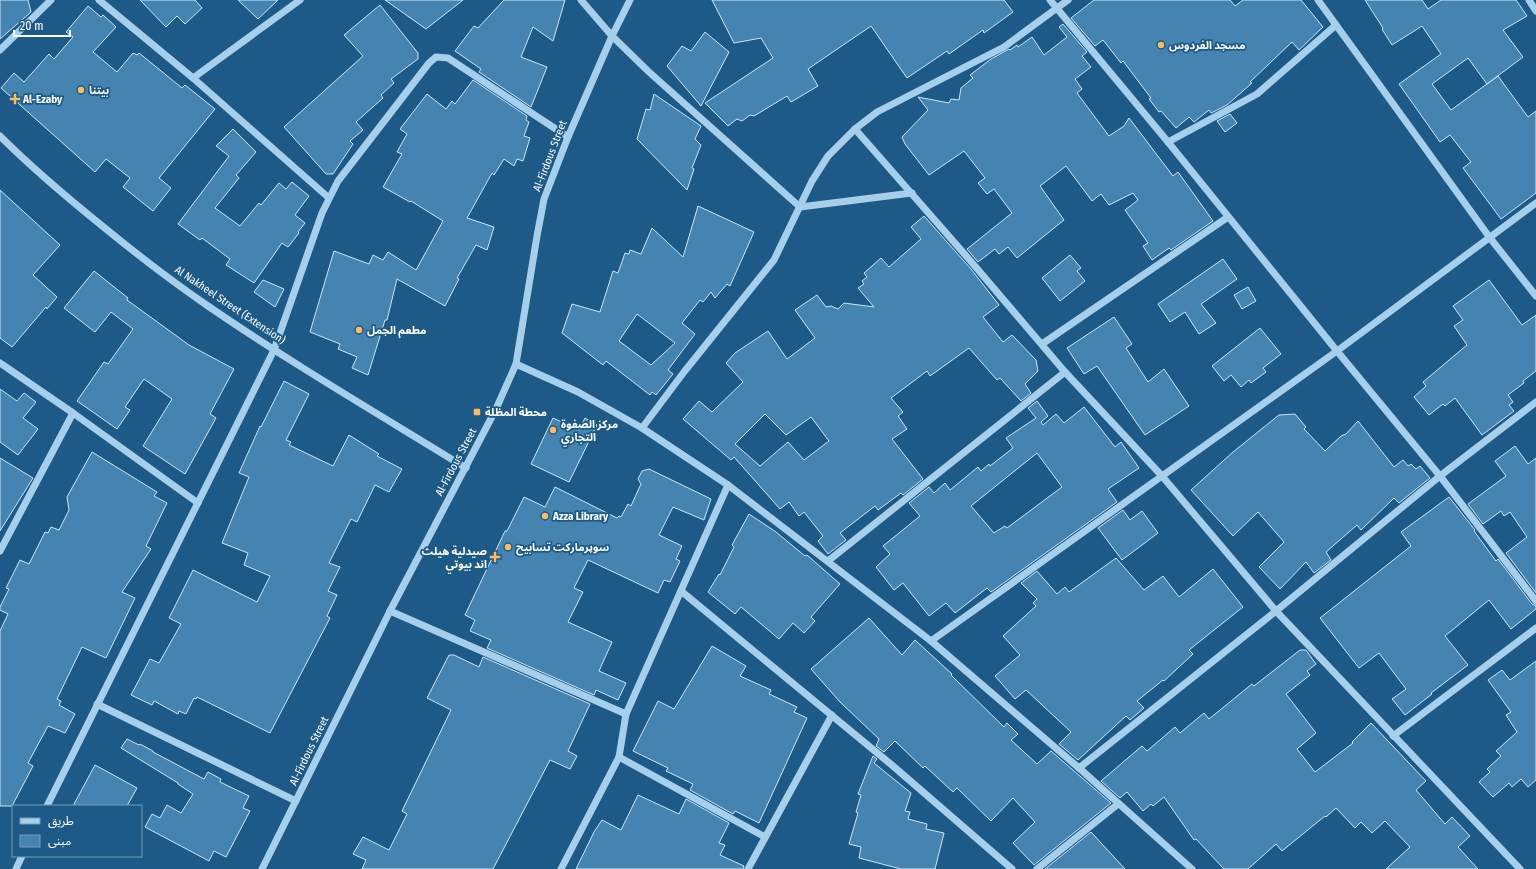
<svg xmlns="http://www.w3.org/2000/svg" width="1536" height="869" viewBox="0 0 1536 869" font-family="'Fira Sans Condensed','Noto Sans Arabic',sans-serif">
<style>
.building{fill:#4584b0;stroke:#cbe6f8;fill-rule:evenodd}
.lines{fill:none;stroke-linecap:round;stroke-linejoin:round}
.minor{stroke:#a6cfeb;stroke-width:7}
.poi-dot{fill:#fbba64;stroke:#1d5a87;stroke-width:1.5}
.labels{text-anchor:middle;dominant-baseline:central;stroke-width:3.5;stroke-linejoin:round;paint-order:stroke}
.poi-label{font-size:11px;font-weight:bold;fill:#fff;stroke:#1d5a87;text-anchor:start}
.street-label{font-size:11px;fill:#fff;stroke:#1d5a87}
</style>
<rect width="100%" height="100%" fill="#1d5a87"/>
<g class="building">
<polygon points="0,0 28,0 31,12 0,39"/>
<polygon points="140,0 195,0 202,8 185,24 177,16 166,27"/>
<polygon points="238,0 278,0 258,19"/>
<polygon points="385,0 463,0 426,29"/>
<polygon points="504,0 565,0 553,41 533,27 521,57 547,67 531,107 479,72 481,69 455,51 474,26 478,28"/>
<polygon points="712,0 1004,0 1013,12 984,33 983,30 949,54 947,51 907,78 871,26 808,69 818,86 791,102 787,96 754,116 750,115 742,121 737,119 728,126 705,103 773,58 761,38 734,43"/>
<polygon points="1094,0 1230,0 1235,6 1243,0 1301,0 1323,27 1299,50 1292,42 1250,82 1252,83 1227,105 1211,113 1209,110 1194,122 1189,117 1176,128 1161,111 1159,112 1149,99 1151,98 1123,61 1121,63 1103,40 1095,46 1071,18"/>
<polygon points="1365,0 1422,0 1428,9 1441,0 1516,0 1527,16 1503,30 1523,57 1487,84 1468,58 1432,84 1451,110 1498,76 1528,117 1536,111 1536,193 1501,219 1463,168 1471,162 1450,135 1440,142 1399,84 1441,54 1422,26 1392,45 1382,29 1383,28"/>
<polygon points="380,5 418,53 418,59 391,79 394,83 381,95 383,98 356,122 363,130 350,141 353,144 333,174 326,174 284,127 363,56 344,35"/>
<polygon points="88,6 101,17 103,15 116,27 93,52 117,72 133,53 137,55 139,53 182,88 185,85 215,109 159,178 171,188 153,211 123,187 130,178 106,159 95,172 1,88 14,73 24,82 49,54 54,59 73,37 66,32"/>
<polygon points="1063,24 1087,52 1082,56 1091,67 1075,79 1082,89 1077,93 1109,136 1124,126 1129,118 1173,176 1178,172 1213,221 1171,250 1169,248 1152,260 1143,246 1148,243 1125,210 1138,200 1133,193 1109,205 1101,194 1092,201 1066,166 1040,186 1064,220 1017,258 1008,247 999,254 995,249 978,262 967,249 1012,213 994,189 987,194 978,183 985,178 964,151 929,175 905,144 902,137 928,110 918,97 949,103 951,99 959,100 961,88 973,78 970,75 991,59 1009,49 1010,50 1017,45 1018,47 1032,37 1044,55 1067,37 1059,27"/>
<polygon points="705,32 729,52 701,106 667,66 682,46 691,51"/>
<polygon points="473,80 527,116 526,120 529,122 524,136 530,138 523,161 517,159 514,166 504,159 494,175 492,173 467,218 494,227 487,250 476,245 457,278 459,279 445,306 397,279 387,320 385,320 368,375 352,368 357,357 338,349 340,344 310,332 334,251 369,264 373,255 383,260 388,252 416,270 443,221 411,201 410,202 383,187 402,154 397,152 407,134 400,129 427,94 446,109 452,101 455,104"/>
<polygon points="654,94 701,126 695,139 701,145 692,168 694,169 687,190 637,139 646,109 650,110"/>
<polygon points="1230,114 1237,123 1225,132 1217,121"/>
<polygon points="233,129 256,152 236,175 239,178 215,208 240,226 259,203 261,205 279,183 286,189 292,182 309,196 295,215 305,223 298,232 299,233 288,247 282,243 254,283 226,265 230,259 202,238 200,240 178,224 229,156 216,146"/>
<polygon points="0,190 60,245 33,275 57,297 47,309 46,307 12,347 0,338"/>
<path d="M698,206L754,232L730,286L727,284L715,298L711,292L703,302L700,300L682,323L695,334L668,370L673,374L656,395L652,392L650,395L606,361L603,365L562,333L572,304L600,312L613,271L618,273L625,253L629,254L630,250L641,254L652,228L683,257ZM637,314L675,343L651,365L619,341Z"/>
<path d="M924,216L971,269L999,305L983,317L1003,342L1012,335L1036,360L1038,371L1025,384L1031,393L1021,401L1000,378L997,380L969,348L930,376L927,371L891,398L903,412L898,416L907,429L892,439L923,479L903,495L901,493L878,510L875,506L840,533L846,540L828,554L818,541L823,536L804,512L799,516L789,502L780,509L734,457L731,460L683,419L699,401L712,412L743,382L726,363L735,353L768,331L787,359L815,338L795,310L817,295L826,307L831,306L838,309L844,303L874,307L858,288L864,284L862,281L867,277L864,273L881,258L889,267L921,239L911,227ZM765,414L786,435L811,417L829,441L804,460L788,442L760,466L735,444Z"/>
<polygon points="1070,255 1081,268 1077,271 1085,281 1060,301 1042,278"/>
<polygon points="1223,259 1237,279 1201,304 1216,323 1199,334 1185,312 1170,322 1158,304"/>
<polygon points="94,271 128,298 127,300 189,345 234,369 210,414 216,418 185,474 143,446 172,399 144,379 125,407 130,410 117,429 77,401 104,362 108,364 133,329 111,312 95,332 64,308"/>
<polygon points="263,280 284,289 275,307 254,292"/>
<polygon points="1489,280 1522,325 1536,315 1536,371 1523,381 1524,383 1508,395 1513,402 1509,405 1514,411 1482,435 1455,398 1445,406 1443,404 1429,415 1414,397 1426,386 1423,382 1467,345 1454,326 1463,320 1453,306"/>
<polygon points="1248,287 1256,301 1242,309 1234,295"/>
<polygon points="1114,317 1132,344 1126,348 1148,382 1164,369 1189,406 1145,435 1097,366 1084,374 1067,348"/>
<polygon points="1260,328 1281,354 1263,368 1266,372 1251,383 1249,380 1241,387 1231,375 1224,381 1212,366"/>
<polygon points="284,381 309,394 286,440 291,442 289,445 333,466 349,435 379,454 377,456 402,469 389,492 375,485 357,522 351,519 329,563 340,567 328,591 337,595 327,616 330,618 270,733 197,697 196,699 194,698 186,714 179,711 178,714 154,701 152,705 131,695 150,659 159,663 181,624 169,618 193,570 257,602 270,576 244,565 248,553 222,543 249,477 239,473 260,426 261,427"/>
<polygon points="0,389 17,401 24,393 36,402 23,418 38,429 18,455 0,442"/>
<path d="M1037,401L1048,416L1041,422L1043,425L1056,414L1064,423L1084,407L1115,447L1121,442L1139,468L1108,489L1117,502L991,592L987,588L955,613L946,603L929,616L903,583L894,590L876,567L890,554L883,546L920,516L909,503L929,487L934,493L945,483L950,490L978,467L981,471L989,464L990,466L1013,448L1006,438L1036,418L1028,408ZM1037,453L1062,487L1007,528L1005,526L994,533L971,506Z"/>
<polygon points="1295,414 1306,427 1304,429 1325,451 1341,436 1346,434 1358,421 1394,467 1403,460 1408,466 1411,464 1416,469 1420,466 1430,478 1399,503 1394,498 1361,530 1357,525 1326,552 1331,560 1314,573 1306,562 1280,589 1259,567 1284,542 1258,512 1233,536 1191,490 1233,452 1279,415"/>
<polygon points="553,418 579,430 585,418 597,425 569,482 531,464"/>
<polygon points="1515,446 1528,464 1536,458 1536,593 1506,553 1527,537 1510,512 1504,516 1501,511 1483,524 1468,504 1506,476 1495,461"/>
<polygon points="92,452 157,492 154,496 167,503 146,546 151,549 122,592 135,598 106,658 82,647 57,699 61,701 59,705 75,714 65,733 48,726 28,763 33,766 12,806 0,806 0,631 8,614 0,610 0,607 9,589 6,588 20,560 29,564 45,532 48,533 51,527 59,530 69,510 67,497"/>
<polygon points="0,458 33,478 0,531"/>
<polygon points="649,469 711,499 704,520 673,507 659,535 682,546 676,559 680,561 670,582 664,580 658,593 588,560 574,588 583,592 568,622 612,642 599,671 626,683 618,700 596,690 594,695 487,648 491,640 470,631 475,620 465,615 505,531 507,531 524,497 545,507 555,487 617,518 619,516 621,517 628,504 631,506 641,484 638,479 642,471"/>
<polygon points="1449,497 1475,530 1474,531 1496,561 1498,559 1532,604 1536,606 1536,609 1511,629 1489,600 1445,636 1468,665 1431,693 1432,694 1405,715 1392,699 1406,689 1379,653 1359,668 1320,618 1411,546 1401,532"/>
<polygon points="1123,510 1130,520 1142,511 1158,533 1122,560 1098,528"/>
<polygon points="749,514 776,532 805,556 807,555 840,584 811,617 815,621 804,633 793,623 779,639 741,607 735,614 708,592 719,574 720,575 734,547 732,545"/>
<polygon points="1116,558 1144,590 1163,576 1179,597 1213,569 1243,607 1189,650 1193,654 1164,681 1163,680 1137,701 1144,708 1130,720 1126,716 1078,760 1059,744 1071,732 1026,690 1015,699 995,676 1020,655 1003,636 1036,606 1033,603 1037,599 1021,583 1037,571 1057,594 1065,587 1069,592"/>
<polygon points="869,618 902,655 915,640 952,674 951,675 1004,727 1007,723 1018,734 1011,740 1037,764 1051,751 1111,803 1034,865 1013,843 1035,822 1013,798 991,821 957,788 953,792 925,766 923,768 895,741 884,752 876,746 879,739 840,702 811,669"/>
<polygon points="712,646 746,666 740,676 771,690 769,694 797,707 794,712 807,718 759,823 735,811 733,814 690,790 693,784 666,771 668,768 633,751 658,701 674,709"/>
<polygon points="1300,650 1306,650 1316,664 1307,671 1310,675 1286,694 1316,733 1297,749 1315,772 1353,743 1352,742 1371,723 1426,781 1416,790 1445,824 1452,817 1470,836 1458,847 1478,869 1386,869 1410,847 1385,821 1372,833 1361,822 1355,828 1336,808 1326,817 1325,816 1282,851 1276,844 1248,869 1224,869 1196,839 1194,840 1164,797 1153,806 1151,804 1143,811 1127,792 1120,798 1101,781 1142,746 1147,751 1175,727 1180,733 1204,713 1209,719 1252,684 1254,686"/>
<polygon points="449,655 454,655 479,667 483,657 590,704 568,751 577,756 570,769 550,760 493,869 362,869 366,860 353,854 363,837 389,850 407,814 402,811 451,710 427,698"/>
<polygon points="1536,661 1536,780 1528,787 1521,779 1512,787 1509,783 1493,797 1479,782 1490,772 1487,769 1501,756 1496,751 1517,732 1506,715 1511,712 1488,680 1502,670 1510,680"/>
<polygon points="127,739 139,745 140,744 153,751 153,752 204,779 208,772 221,779 220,782 249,796 243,808 250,811 226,857 214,851 209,861 145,827 152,814 160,818 167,805 181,813 193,794 178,784 178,783 121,748"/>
<polygon points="873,756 877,759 874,763 911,793 905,811 910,812 908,819 927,824 926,829 944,833 935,869 901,869 859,858 861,847 849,844 858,813 856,812 861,795 858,794"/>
<polygon points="95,765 137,788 127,806 73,806"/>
<polygon points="638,795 679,814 686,799 729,823 719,843 725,845 720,855 744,866 743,869 576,869 594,832 602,820 621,830"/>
<polygon points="1091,832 1125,869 1045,869"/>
</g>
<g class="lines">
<g class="minor">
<polyline points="99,0 193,78 329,198"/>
<polyline points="581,0 612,36 649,72 800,207 912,193"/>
<polyline points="1050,0 1168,142 1337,351 1440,476 1536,601"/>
<polyline points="1318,0 1490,238 1536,296"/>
<polyline points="1529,0 1536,11"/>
<polyline points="0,50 51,0"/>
<polyline points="193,78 300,0"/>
<polyline points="855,129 968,258 1065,372 1162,476 1276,611 1520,869"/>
<path d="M0,136C33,169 70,200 106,229C139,256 173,282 208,306C291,363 380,415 466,468"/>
<polyline points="1168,142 1257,94 1336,25"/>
<polyline points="1042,344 1228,217"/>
<polyline points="0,363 73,413 198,503"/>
<polyline points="516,364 578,392 642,428 728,485 931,641 1079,768 1192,869"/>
<polyline points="642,428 684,372 774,260 812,181 828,156 855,129 877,112 1004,47 1068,0"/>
<polyline points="0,551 73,413"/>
<polyline points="828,561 1065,372"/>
<polyline points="681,591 893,766 1012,869"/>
<polyline points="390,611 626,714"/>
<polyline points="931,641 1337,351 1536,203"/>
<polyline points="97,704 296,801"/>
<polyline points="1393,736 1536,628"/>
<polyline points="619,757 765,837"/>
<polyline points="1079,768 1276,611 1440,476 1536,402"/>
<polyline points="47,806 274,350 322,213 338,181 429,63 436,57 448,58 568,137"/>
<polyline points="16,869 22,856"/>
<polyline points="262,869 390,611 496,409 516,364 537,236 544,199 568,137 612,36 630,0"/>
<polyline points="561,869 619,757 626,714 728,485"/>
<polyline points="748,869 832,715"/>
<polyline points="1037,869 1118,804"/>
</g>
</g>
<g class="poi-dot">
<circle cx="1161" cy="45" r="4"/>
<circle cx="81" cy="90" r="4"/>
<path d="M13 93h4v4h4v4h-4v4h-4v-4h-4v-4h4z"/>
<circle cx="359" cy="330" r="4"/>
<rect x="473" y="408" width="8" height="8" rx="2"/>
<circle cx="553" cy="430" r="4"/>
<circle cx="545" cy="516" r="4"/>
<circle cx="508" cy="547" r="4"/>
<path d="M493 551h4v4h4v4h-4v4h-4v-4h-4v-4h4z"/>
</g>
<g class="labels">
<g class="poi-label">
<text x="1169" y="45">مسجد الفردوس</text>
<text x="89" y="90">بيتنا</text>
<text x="23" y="99">Al-Ezaby</text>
<text x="367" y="330">مطعم الجمل</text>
<text x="485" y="412">محطة المظلة</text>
<text x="561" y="424">مركز الصفوة<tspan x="561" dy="13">التجاري</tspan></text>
<text x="553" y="516">Azza Library</text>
<text x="516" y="547">سوپرمارکت تسابيح</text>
<text x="487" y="551" text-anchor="end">صيدلية هيلث<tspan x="487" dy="13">اند بيوتي</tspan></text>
</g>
<g class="street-label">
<text transform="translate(550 156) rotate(-69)">Al-Firdous Street</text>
<text transform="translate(230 305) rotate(34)">Al Nakheel Street (Extension)</text>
<text transform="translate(456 462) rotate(-62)">Al-Firdous Street</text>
<text transform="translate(309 751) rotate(-64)">Al-Firdous Street</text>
</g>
</g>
<rect x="12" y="805" width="130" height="52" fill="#1d5a87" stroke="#779cb7"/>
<rect x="20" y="818" width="20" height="6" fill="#a6cfeb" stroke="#779cb7"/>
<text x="48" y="825" font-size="12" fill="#ffffff">طريق</text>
<rect x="20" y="835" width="20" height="12" fill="#4584b0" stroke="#779cb7"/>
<text x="48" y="845" font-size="12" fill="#ffffff">مبنى</text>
<path d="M14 30v6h56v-6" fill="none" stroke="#ffffff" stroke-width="2"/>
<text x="20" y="30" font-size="12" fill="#ffffff" stroke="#1d5a87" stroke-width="3" paint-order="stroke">20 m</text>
</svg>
